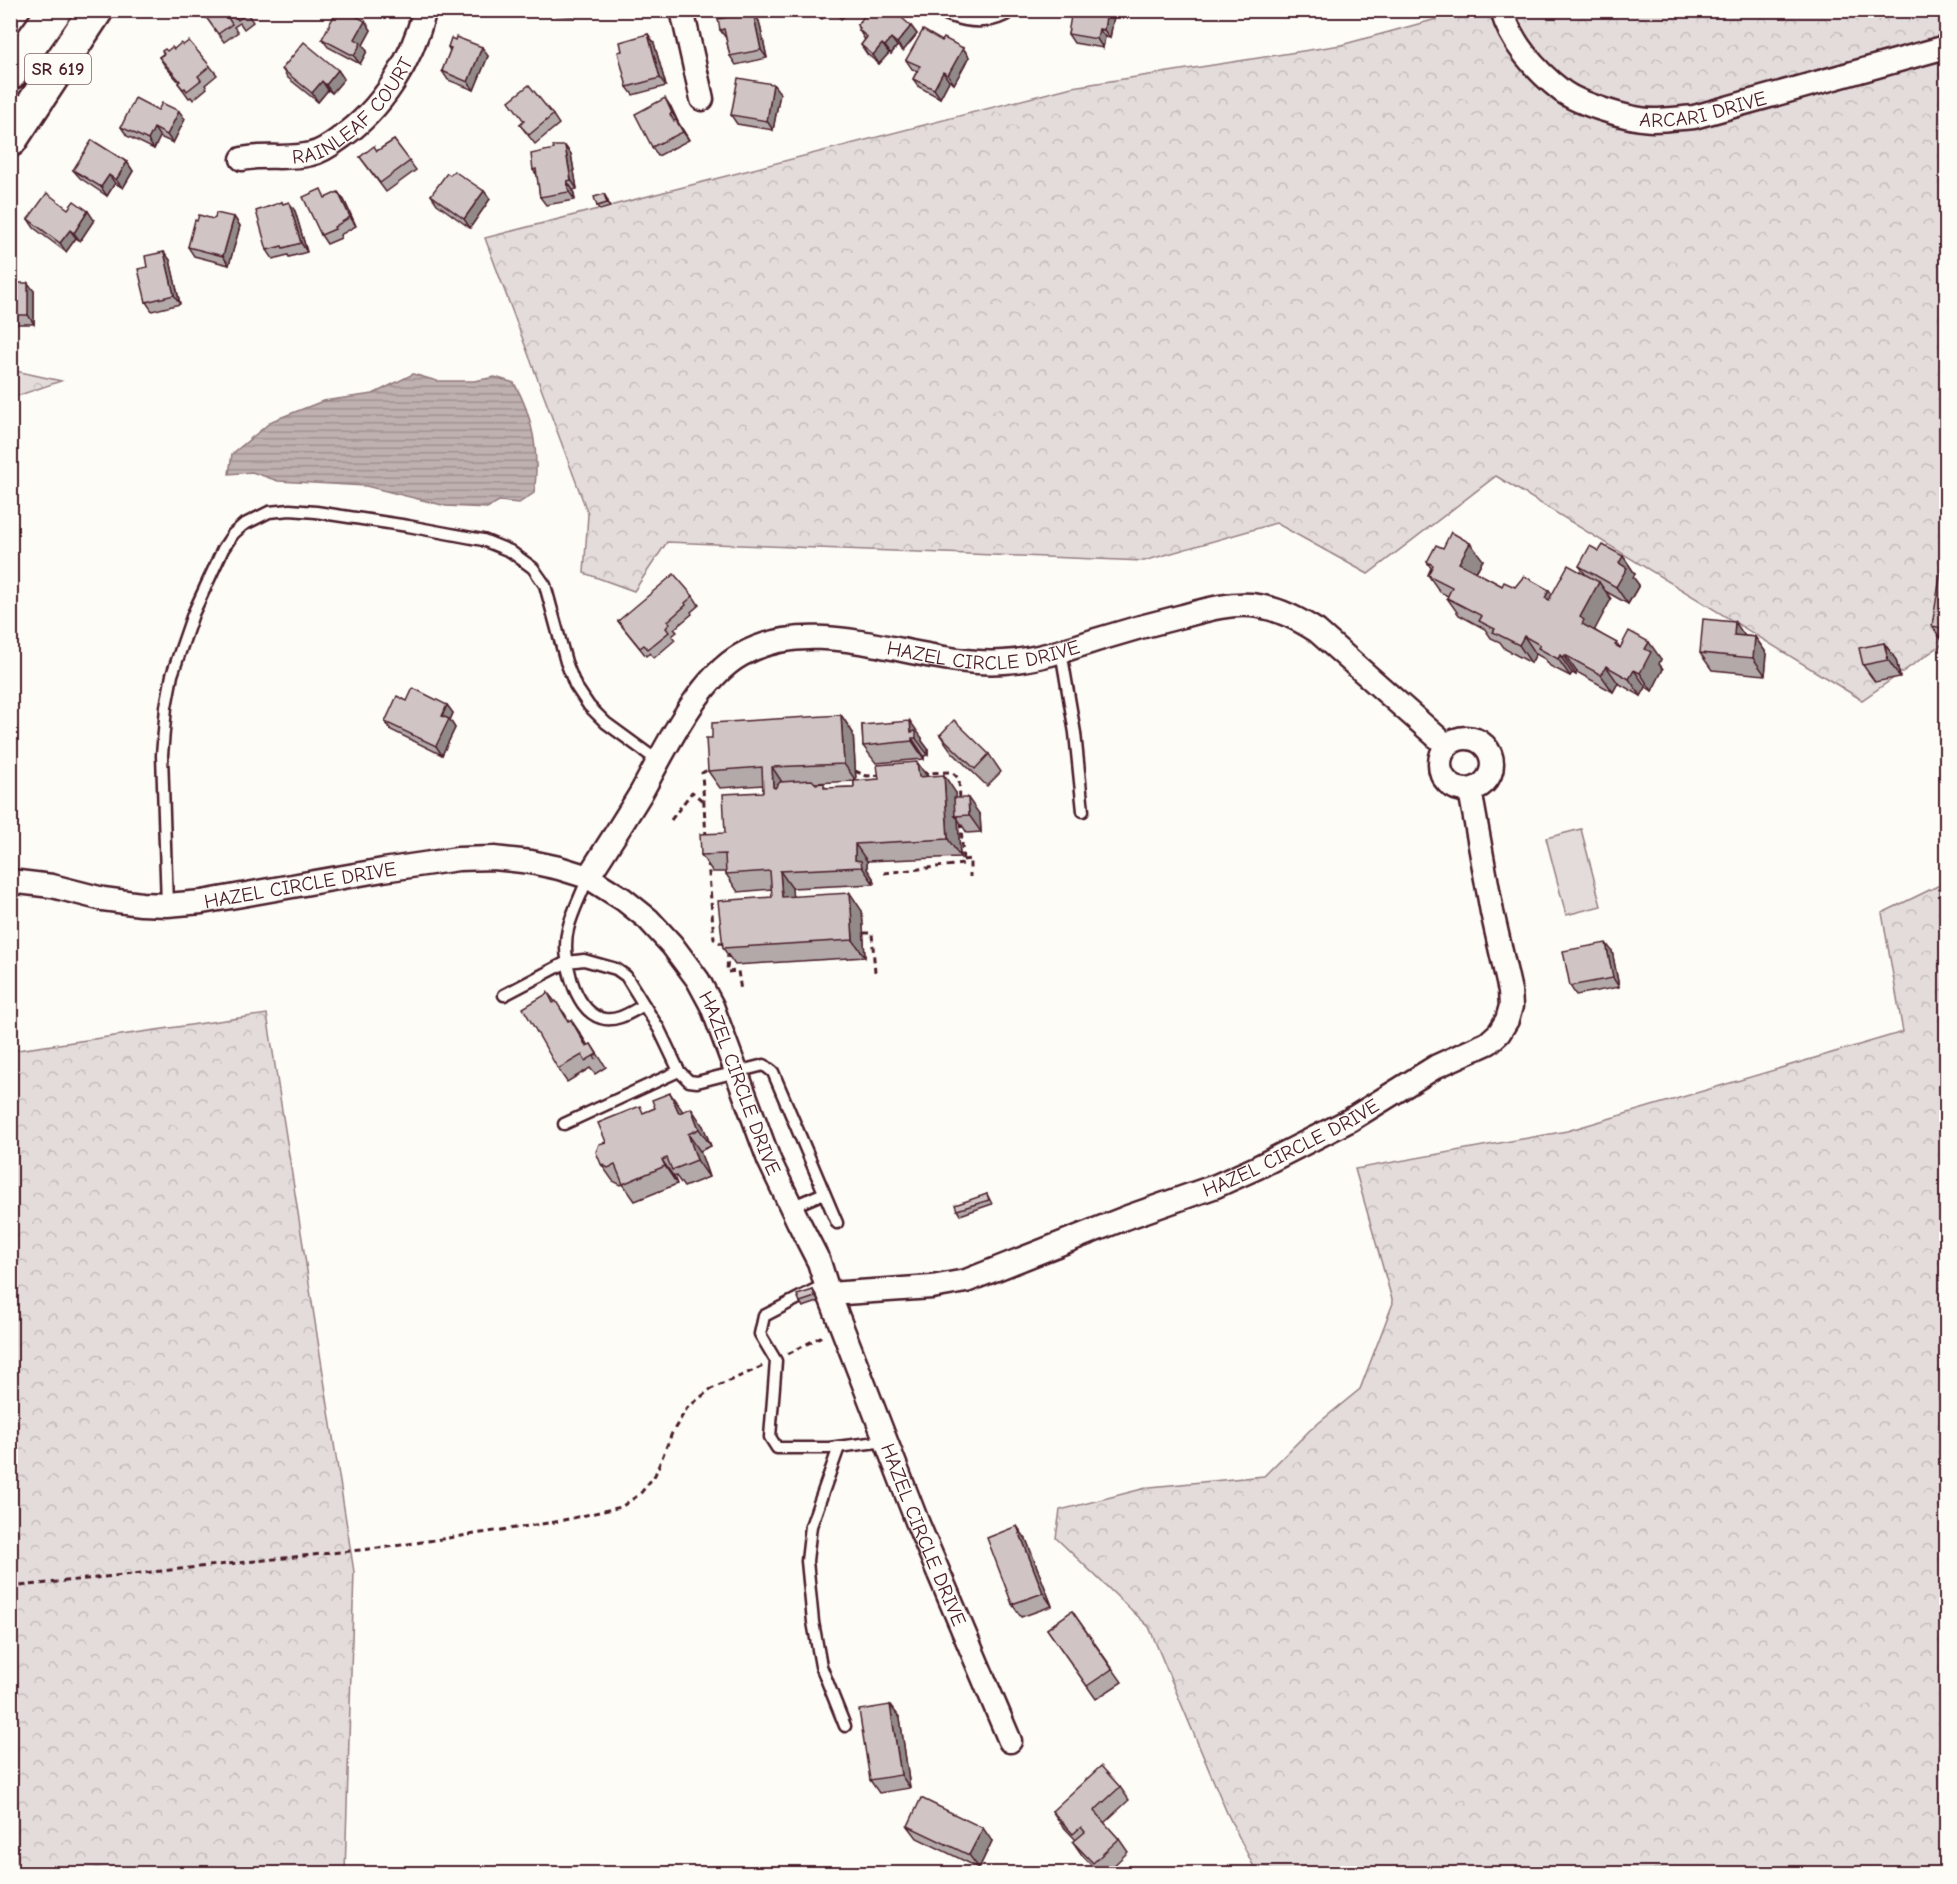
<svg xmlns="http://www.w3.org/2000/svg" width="1957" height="1884" viewBox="0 0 1957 1884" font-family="'Comic Neue',sans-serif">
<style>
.grass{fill:#e3dcda;stroke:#967e82;stroke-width:1.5}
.forest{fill:url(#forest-crowns);stroke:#967e82;stroke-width:1.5}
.water{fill:url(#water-rules);stroke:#91777b;stroke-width:1.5}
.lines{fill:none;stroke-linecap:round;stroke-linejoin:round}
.lane-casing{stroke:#4a1f2b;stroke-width:15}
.street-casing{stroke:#4a1f2b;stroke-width:27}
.primary-casing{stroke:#4a1f2b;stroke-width:38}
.path{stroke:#4a1f2b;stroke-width:3;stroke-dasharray:6 4.5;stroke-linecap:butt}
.lane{stroke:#fdfcf7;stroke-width:10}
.street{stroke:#fdfcf7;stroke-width:22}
.primary{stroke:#fdfcf7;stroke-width:33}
.wall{fill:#b3a9a9;stroke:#4a1f2b;stroke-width:1.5;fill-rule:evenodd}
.shaded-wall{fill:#928a89;stroke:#4a1f2b;stroke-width:1.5}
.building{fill:#d0c5c4;stroke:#4a1f2b;stroke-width:1.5}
.labels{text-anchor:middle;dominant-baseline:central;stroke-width:4.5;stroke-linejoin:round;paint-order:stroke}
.shield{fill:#fdfcf7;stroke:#806168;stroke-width:1.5}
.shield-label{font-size:18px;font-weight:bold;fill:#4a1f2b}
.street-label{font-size:20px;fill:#4a1f2b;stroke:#fdfcf7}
</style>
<defs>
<pattern id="forest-crowns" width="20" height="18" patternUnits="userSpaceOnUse" patternTransform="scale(1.5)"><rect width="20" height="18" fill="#e3dcda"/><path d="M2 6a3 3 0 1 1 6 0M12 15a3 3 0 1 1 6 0" fill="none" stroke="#c4bcbb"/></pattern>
<pattern id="water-rules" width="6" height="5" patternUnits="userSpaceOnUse" patternTransform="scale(1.5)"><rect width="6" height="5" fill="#c0b1b1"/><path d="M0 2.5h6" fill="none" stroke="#9e8f90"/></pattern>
</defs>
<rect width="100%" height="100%" fill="#fdfcf7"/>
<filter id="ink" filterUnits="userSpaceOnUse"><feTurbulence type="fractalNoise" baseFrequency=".0167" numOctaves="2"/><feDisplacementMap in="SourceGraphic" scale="12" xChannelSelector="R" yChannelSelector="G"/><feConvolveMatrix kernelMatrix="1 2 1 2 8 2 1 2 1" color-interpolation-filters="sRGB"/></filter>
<g filter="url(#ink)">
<polygon class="grass" points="1581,829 1601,906 1566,915 1546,838"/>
<g class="forest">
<polygon points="1466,11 1946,11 1946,627 1944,643 1862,700 1496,476 1368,574 1276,523 1144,561 667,542 634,591 584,573 588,514 485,238 1072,87 1341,45"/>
<polygon points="11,370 61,381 11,398"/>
<polygon points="1946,882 1946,1873 1257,1873 1227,1813 1149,1627 1056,1538 1060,1510 1150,1487 1264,1476 1310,1430 1360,1389 1393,1303 1355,1169 1567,1131 1903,1032 1882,913"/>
<polygon points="267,1014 354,1572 345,1873 11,1873 11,1051"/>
</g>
<path class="water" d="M413,374L437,381H474L495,377L514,383C533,415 540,456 534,493L519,503L499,501L487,508L446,506L366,486L278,481L252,472L229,474L232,454L272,421L323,401L373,394Z"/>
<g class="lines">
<defs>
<g id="lane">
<polyline points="1061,651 1075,733 1083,811"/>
<polyline points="167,905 162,755 166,707 172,675 193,614 223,549 233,534 243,525 269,512 290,510 316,512 408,526 483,540 510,551 533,568 545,585 566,662 575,685 589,706 606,723 658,761"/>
<path d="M504,995L567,962L584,960L616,969L626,976L644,1005C631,1012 616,1023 601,1018C573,1010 561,954 568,929C572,912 582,894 588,877"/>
<polyline points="644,1005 659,1029 679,1071 689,1081 697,1082 764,1065 773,1072 837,1223"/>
<polyline points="564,1124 679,1071"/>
<polyline points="791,1207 824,1193"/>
<polyline points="829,1294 816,1289 764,1316 760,1334 776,1361 770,1437 777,1448 829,1448 886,1441"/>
<polyline points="839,1447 811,1526 807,1561 813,1622 821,1666 845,1726"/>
</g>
<g id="street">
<polyline points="682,10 702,99"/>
<path d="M951,10C968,16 986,18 1002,10"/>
<path id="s1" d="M1502,10C1510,42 1536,71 1562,91C1579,104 1631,120 1653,120C1667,120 1681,118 1694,117L1946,47"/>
<path id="s2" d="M242,159C265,154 288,160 311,154C321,152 331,145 339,139C383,109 411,62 425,10"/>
<circle cx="1466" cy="764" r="26"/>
<path id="s3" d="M588,877C606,849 624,821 641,793C665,750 698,679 741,655C820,610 920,668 1004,662C1036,660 1066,650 1096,640C1125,631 1154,623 1183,616C1208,609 1233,602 1259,606C1281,610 1298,619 1317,631L1447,746"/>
<path id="s4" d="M10,881L52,886L103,899L141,904L167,905L202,902L383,870L458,859L494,858L531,862L559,868L588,877L623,899L648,919L672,945L698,980L712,1006L769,1160L798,1221L819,1262L829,1294L918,1524L1010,1741"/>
<path id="s5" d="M829,1294L932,1287L966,1281L1128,1217L1216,1186L1256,1168L1350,1120L1437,1066L1488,1043L1499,1033L1507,1020L1511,1006L1510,991L1492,912L1470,790"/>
</g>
<g id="primary">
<polyline points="10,73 55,10"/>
<polyline points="10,140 96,10"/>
</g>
</defs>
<use href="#lane" class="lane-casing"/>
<use href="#street" class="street-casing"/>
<use href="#primary" class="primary-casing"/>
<g class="path">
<polyline points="855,771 867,776 882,775"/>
<polyline points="922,773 952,772 959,779 960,801"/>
<polyline points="671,820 692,792 704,802"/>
<polyline points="706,837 702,773 711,768"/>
<polyline points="963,860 970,859 970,877"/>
<polyline points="708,861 714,939 724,945"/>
<polyline points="884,873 963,864 961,823"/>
<polyline points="863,933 872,933 875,972"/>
<polyline points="728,952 727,972 738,971 741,991"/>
<polyline points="788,1354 824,1335"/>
<polyline points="10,1587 388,1547 555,1522 621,1507 640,1494 655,1475 672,1433 687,1408 711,1389 763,1366"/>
</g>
<use href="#lane" class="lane"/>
<use href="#street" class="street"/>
<use href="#primary" class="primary"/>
</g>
<g class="wall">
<polygon points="201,10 245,10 253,22 244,29 240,23 234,27 238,32 224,42"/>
<polygon points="475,10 512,10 511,15 476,12"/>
<polygon points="532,10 573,10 573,16 535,14"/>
<polygon points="814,10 832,10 822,19"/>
<polygon points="834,10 851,10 841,19"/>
<polygon points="1115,10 1110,38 1105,37 1103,48 1074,43 1068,34"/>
<polygon points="365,21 371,30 363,45 367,51 360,64 328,47 322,39"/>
<polygon points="759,21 767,58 736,65 730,56 726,38 720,30"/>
<polygon points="857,25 911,26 917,34 903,51 897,46 891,54 889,53 879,64 867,54 861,45 865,40 859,30 860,29"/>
<polygon points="648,34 654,43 666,86 633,95 627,87 622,51"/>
<polygon points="455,40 488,56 474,90 448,80 442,71 450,51 448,47"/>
<polygon points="942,41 963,48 969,57 954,84 949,81 940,98 919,87 913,79 917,71 912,69 906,60"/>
<polygon points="174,49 210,66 217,75 205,85 207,88 193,100 191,97 189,98 184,91 178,83 179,82 165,66 159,57 167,51"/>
<polygon points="282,69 338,70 344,79 332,93 328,90 318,102 288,78"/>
<polygon points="780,93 773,130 737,124 731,115"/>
<polygon points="671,107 678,122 689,140 658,156 652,147"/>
<polygon points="158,110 185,119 173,143 160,137 154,149 127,136 121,127"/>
<polygon points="553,115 559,124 535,144 520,125"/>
<polygon points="394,140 416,170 386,192 360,157 377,151"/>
<polygon points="565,146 571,154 577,189 573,190 575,200 546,205 540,197 537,175 533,170 554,149"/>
<polygon points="127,162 133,171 123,188 115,183 107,196 80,178 73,170"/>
<polygon points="450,175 484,191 490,199 470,228 437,204 431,195"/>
<polygon points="604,194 607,199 610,207 600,210 597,206"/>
<polygon points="327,197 344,200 356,226 340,235 341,238 327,244 321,235"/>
<polygon points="282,202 283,204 295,211 307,252 289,257 288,255 273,259 267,250"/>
<polygon points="68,209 94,220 80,241 76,238 66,252 34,228 28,219"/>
<polygon points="234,217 240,226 229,265 194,256 188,247 197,221"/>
<polygon points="164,252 170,260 180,304 152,311 146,302 147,267"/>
<polygon points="10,283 34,291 34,324 10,324"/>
<polygon points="1443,548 1483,560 1476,572 1502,586 1515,587 1552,594 1586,575 1579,566 1599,551 1623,556 1635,574 1633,577 1639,585 1628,604 1605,591 1611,599 1594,630 1620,647 1661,659 1659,664 1663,669 1652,691 1646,687 1641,696 1618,683 1613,692 1577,672 1576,675 1572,673 1570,676 1550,666 1545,659 1536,654 1531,663 1505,649 1500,642 1491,638 1485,629 1459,615 1447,598 1448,596 1440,592 1428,575 1431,568 1427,562"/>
<polygon points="1947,560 1947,644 1944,643 1932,626"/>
<polygon points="693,596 699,605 691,612 692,614 674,629 677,632 672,636 675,640 654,658 650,653 646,656 618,621"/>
<polygon points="1745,636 1755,637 1767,654 1765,675 1712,670 1700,653"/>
<polygon points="1884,643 1896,660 1900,677 1875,682 1863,665"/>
<polygon points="407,701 447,705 453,713 450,720 455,728 442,755 391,730 385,722"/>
<path d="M841,715L853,733L856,781L927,776L956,793V798L980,815L981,832L967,833L958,819L960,857L867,861V869L873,878L874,884L792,888V896L862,911L865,957L735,965L723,948L772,897V889L738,892L726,874V872H713L701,855L725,833L763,792V785L720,788L708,771L712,738ZM854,781V787L827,788L815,783Z"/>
<polygon points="862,725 922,738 922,741 928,749 928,755 924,756 924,759 876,763 863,746"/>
<polygon points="940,735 989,754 1001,772 987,786 952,752"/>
<polygon points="1612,951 1619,987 1576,995 1570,986"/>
<polygon points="548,993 565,1014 569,1021 571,1020 588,1046 591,1044 606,1067 595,1074 590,1068 567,1082 558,1069"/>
<polygon points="655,1108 682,1112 703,1126 711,1146 700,1151 709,1177 684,1187 676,1176 674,1177 677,1184 635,1201 623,1184 621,1185 613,1181 601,1164 606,1142 644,1113"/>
<polygon points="987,1194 992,1204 960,1215 957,1210"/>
<polygon points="813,1290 816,1295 818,1302 803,1307 800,1302"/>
<polygon points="1026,1539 1052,1606 1021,1617 1012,1604"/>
<polygon points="1072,1611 1122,1682 1096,1699 1047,1629"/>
<polygon points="890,1705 900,1718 910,1788 879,1793 870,1780"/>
<polygon points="1120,1787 1129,1800 1104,1823 1119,1839 1128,1852 1105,1874 1099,1874 1082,1855 1073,1842 1076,1840 1061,1824 1052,1811"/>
<polygon points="908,1826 992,1841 979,1868 917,1838"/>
</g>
<g class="shaded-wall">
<polygon points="569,10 573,10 573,16"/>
<polygon points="1107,10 1115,10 1110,38 1104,30"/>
<polygon points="753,12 759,21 767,58 761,50"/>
<polygon points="365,21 371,30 363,45 367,51 360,64 354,56 355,39"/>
<polygon points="911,26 917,34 903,51 897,43"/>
<polygon points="1099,29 1105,37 1103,48 1097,39"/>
<polygon points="648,34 654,43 666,86 660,78"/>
<polygon points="891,38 897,46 891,54 885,46"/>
<polygon points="882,44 889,53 879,64 873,55"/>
<polygon points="482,47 488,56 474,90 468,82"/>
<polygon points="963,48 969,57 954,84 948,75"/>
<polygon points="338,70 344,79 332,93 326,85"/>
<polygon points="943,72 949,81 940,98 934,89"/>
<polygon points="322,81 328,90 318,102 312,93"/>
<polygon points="773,84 780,93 773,130 767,121"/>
<polygon points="665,98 671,107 678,122 672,113"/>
<polygon points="179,111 185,119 173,143 167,135"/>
<polygon points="676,120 682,129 689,140 683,132"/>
<polygon points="154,128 160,137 154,149 148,140"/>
<polygon points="565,146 571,154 577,189 571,180"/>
<polygon points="127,162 133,171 123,188 116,180"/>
<polygon points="109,175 115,183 107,196 101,187"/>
<polygon points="567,181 573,190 575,200 569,192"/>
<polygon points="484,191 490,199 470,228 464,219"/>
<polygon points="338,192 344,200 356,226 350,217"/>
<polygon points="604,194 607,199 610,207 607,203"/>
<polygon points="289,202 295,211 307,252 301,243"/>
<polygon points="88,211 94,220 80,241 74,233"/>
<polygon points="234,217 240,226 229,265 223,256"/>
<polygon points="70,230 76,238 66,252 60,243"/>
<polygon points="164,252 170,260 180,304 174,295"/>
<polygon points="28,283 34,291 34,324 28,315"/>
<polygon points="1470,543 1483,560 1471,580 1459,563"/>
<polygon points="1623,556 1635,574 1633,577 1639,585 1628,604 1616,587 1619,563"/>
<polygon points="1599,582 1611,599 1593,633 1582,624 1580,617"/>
<polygon points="1549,590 1561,607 1545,598"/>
<polygon points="1735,622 1747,639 1734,635"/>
<polygon points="1524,636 1536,654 1531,663 1519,645"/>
<polygon points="1755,637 1767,654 1765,675 1753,658"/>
<polygon points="1649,642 1661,659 1659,664 1663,669 1652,691 1640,673 1645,649"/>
<polygon points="1884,643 1896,660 1900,677 1888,660"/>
<polygon points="1560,655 1572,673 1570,676 1558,659"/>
<polygon points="1565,655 1577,672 1576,675 1564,657"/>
<polygon points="1606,666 1618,683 1613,692 1601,675"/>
<polygon points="1634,670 1646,687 1641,696 1629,679"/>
<polygon points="447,705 453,713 450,720 455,728 442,755 436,746 442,716"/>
<polygon points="841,715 853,733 856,781 844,764"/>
<polygon points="910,721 922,738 922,741 928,749 928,755 911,732"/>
<polygon points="912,738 924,756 924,759 912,741"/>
<polygon points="917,762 929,779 919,777"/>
<polygon points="772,767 784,785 785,804 773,787"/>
<polygon points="944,775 956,793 957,816 955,816 958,819 960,857 948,839"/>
<polygon points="968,798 980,815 981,832 969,815"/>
<polygon points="855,844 867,861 867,869 873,878 874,884 862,867 855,860"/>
<polygon points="780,871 792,888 794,914 782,897"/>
<polygon points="850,893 862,911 865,957 853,940"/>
<polygon points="1606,943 1612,951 1619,987 1613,978"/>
<polygon points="571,1020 580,1033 596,1059 586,1046"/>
<polygon points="670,1093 682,1110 691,1130 679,1113"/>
<polygon points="691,1108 703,1126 711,1146 699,1129"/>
<polygon points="688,1134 700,1151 709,1177 697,1160"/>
<polygon points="662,1160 674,1177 677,1184 665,1166"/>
<polygon points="1017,1526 1026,1539 1052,1606 1043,1593"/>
<polygon points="890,1705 900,1718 910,1788 901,1775"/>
<polygon points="983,1828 992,1841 979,1868 969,1855"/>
</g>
<g class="building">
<polygon points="201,10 245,10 247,13 238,20 234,14 228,18 232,24 218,34"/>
<polygon points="337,10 345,10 365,21 355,39 361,43 354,56 322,39"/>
<polygon points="869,10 893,10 911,26 897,43 891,38 885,46 882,44 873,55 861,45 867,37 859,30 860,28 857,25"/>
<polygon points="1072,10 1107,10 1104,30 1099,29 1097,39 1068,34"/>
<polygon points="753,12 761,50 730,56 724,29 720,30 718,19"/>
<polygon points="923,30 942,41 944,38 963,48 948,75 943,72 934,89 913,79 920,66 906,60"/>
<polygon points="648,34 660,78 627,87 618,52 622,51 620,42"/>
<polygon points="456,37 482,47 468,82 442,71 451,48 448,47 451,38 455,40"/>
<polygon points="189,41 210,66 198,76 201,80 187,91 185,88 183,89 178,83 180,81 159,57 164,54 162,51 165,49 167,51 172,47 174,49 181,43 183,45"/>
<polygon points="304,42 338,70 326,85 322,81 312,93 282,69"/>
<polygon points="738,78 773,84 767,121 731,115"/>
<polygon points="529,85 553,115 529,135 520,125 524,121 509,101"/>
<polygon points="135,98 158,110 162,103 179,111 167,135 154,128 148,140 121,127"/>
<polygon points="665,98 672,113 670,114 674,121 676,120 683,132 652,147 635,114"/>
<polygon points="92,140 127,162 116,180 109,175 101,187 73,170"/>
<polygon points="394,140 410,161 380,183 360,157 374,146 377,151"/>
<polygon points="553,146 565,146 571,180 567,181 569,192 540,197 536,169 533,170 531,154 554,149"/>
<polygon points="454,171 484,191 464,219 431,195 447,173 450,175"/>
<polygon points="321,189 325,198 338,192 350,217 334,227 335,229 321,235 303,197"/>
<polygon points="47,193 68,209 74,201 88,211 74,233 70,230 60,243 28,219"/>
<polygon points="604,194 607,203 597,206 594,197"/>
<polygon points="282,202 283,204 289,202 301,243 283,248 282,246 267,250 256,211"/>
<polygon points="216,213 234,217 223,256 188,247 195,220 197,221 199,215 213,219 215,218"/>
<polygon points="164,252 174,295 146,302 138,269 147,267 145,256"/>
<rect x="10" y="283" width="18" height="32"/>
<polygon points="1451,532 1470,543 1459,563 1502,586 1504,582 1515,587 1524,576 1549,590 1545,598 1549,600 1568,565 1599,582 1580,617 1584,620 1582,624 1617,643 1615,645 1620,648 1629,631 1649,642 1645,649 1651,652 1640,673 1634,670 1629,679 1606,666 1601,675 1565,655 1564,657 1560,655 1558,659 1538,648 1540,645 1524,636 1519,645 1493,632 1495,629 1479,621 1482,616 1447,598 1452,587 1428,575 1433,565 1427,562 1436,545 1443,548"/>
<polygon points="1603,545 1623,556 1619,563 1627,568 1616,587 1579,566 1590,546 1599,551"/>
<polygon points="1943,559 1947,560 1947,629 1932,626"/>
<polygon points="674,574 693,596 685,603 686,605 668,621 670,623 666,628 669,632 648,649 644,645 640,648 618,621"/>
<polygon points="1703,619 1735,622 1734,635 1755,637 1753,658 1700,653"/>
<polygon points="1884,643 1888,660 1863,665 1859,648"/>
<polygon points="413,688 447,705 442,716 449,719 436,746 385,722 397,696 407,701"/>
<polygon points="841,715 844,764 772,767 773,787 775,788 780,782 812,780 816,784 824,783 824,788 854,787 854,781 879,779 877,765 917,762 919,777 944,775 948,839 855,844 855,860 861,861 862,867 780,871 782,897 850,893 853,940 723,948 718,901 772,897 770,871 726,874 725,854 701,855 700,834 725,833 723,794 763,792 762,767 708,771 706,738 712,738 712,723"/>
<polygon points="954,720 989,754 975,769 940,735"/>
<polygon points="910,721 911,732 916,731 916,738 912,738 912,741 863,746 862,725"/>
<polygon points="954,798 968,798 969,815 955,816"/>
<polygon points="1606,943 1613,978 1570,986 1563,951"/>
<polygon points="548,993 553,1003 556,1001 568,1021 571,1020 586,1046 591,1044 597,1054 585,1061 582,1055 558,1069 523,1008"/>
<polygon points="670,1093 679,1113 691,1108 699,1129 688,1134 697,1160 672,1170 667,1158 662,1160 665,1166 623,1184 615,1165 608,1168 601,1164 596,1152 599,1144 606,1142 598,1123 640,1106 643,1113 655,1108 652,1100"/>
<polygon points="987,1194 989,1200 957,1210 955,1205"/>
<polygon points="813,1290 815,1297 800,1302 797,1295"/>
<polygon points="1017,1526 1043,1593 1012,1604 987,1538"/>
<polygon points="1072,1611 1112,1669 1087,1686 1047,1629"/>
<polygon points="890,1705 901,1775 870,1780 859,1710"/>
<polygon points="1101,1766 1120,1787 1094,1811 1119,1839 1093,1863 1073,1842 1085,1832 1081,1827 1073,1834 1052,1811"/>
<polygon points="921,1798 983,1828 969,1855 908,1826"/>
</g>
</g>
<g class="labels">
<rect class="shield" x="25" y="54" width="66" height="30" rx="4.5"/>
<g class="shield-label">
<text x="58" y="69">SR 619</text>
</g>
<g class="street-label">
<text stroke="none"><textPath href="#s2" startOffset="129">RAINLEAF COURT</textPath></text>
<text stroke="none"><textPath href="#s1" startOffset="250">ARCARI DRIVE</textPath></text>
<text stroke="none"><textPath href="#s3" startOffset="519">HAZEL CIRCLE DRIVE</textPath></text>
<text stroke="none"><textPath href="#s4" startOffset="294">HAZEL CIRCLE DRIVE</textPath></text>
<text stroke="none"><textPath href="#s4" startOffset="850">HAZEL CIRCLE DRIVE</textPath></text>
<text stroke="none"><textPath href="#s5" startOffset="489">HAZEL CIRCLE DRIVE</textPath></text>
<text stroke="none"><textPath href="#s4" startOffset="1338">HAZEL CIRCLE DRIVE</textPath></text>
</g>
</g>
<rect width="1957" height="1884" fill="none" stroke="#fdfcf7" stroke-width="36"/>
<rect x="18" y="18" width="1921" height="1848" fill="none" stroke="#4a1f2b" stroke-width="2" filter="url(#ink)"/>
</svg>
